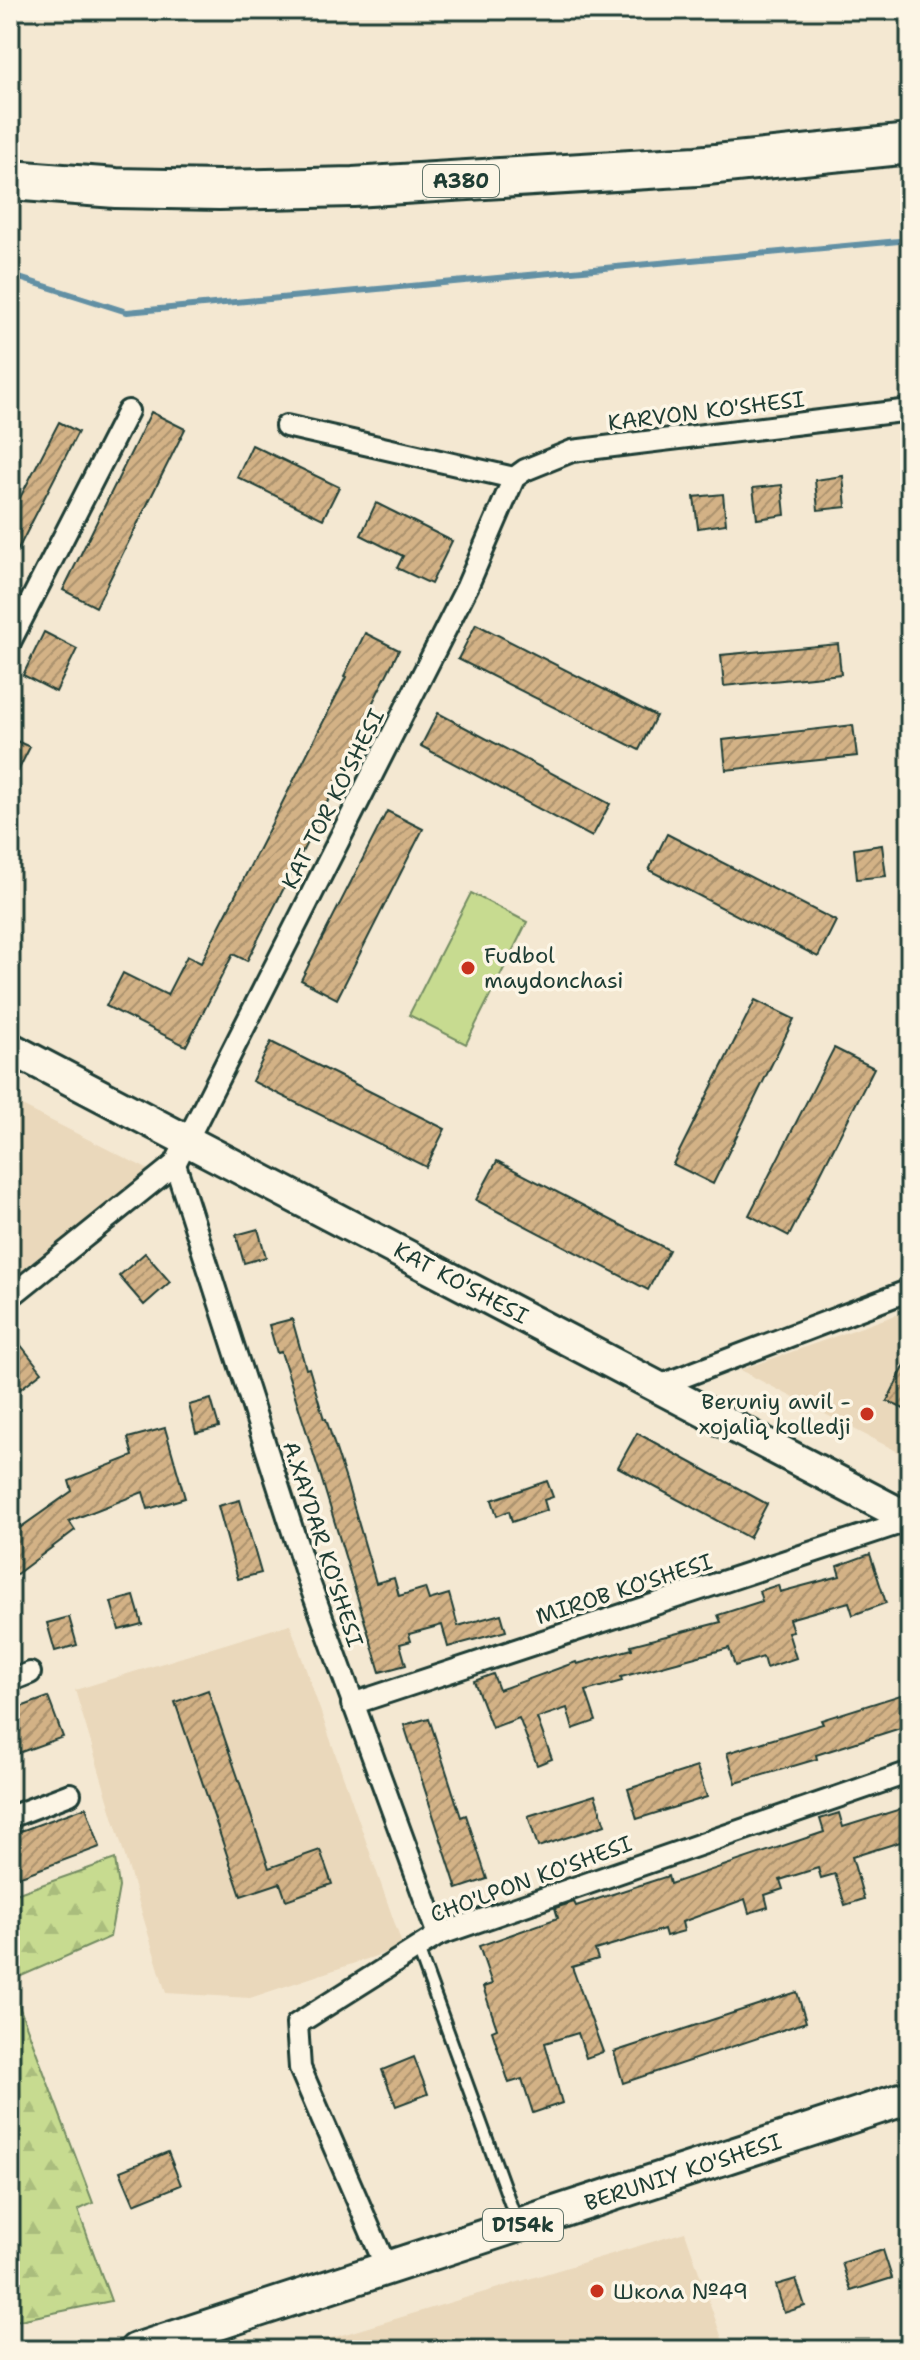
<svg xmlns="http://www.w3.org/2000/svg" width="920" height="2360" viewBox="0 0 920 2360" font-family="'Shantell Sans',sans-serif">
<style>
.built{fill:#ead8bb}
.forest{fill:url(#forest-firs);stroke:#738c62;stroke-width:2}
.pitch{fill:#c7db90;stroke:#738c62;stroke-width:2}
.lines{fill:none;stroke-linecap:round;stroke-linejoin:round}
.stream{stroke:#6290a4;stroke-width:6}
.building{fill:url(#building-hatch);stroke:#1f3d34;stroke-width:2}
.lane-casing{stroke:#1f3d34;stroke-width:16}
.street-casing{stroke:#1f3d34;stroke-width:26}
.secondary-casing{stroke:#1f3d34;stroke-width:36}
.primary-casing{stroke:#1f3d34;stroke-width:38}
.highway-casing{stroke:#1f3d34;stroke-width:44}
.lane{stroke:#fcf5e5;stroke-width:10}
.street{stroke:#fcf5e5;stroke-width:20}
.secondary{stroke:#fcf5e5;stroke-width:30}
.primary{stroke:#fcf5e5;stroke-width:32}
.highway{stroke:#fcf5e5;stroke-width:38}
.poi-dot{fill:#c8321e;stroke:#fcf5e5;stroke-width:3}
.labels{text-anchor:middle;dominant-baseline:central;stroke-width:7;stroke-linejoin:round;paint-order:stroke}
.shield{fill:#fcf5e5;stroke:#617469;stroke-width:2}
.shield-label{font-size:20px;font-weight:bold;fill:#1f3d34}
.street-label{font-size:22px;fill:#1f3d34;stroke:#fcf5e5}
.poi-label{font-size:22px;fill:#1f3d34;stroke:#fcf5e5;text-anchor:start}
</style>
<defs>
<pattern id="forest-firs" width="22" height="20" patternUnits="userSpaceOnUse" patternTransform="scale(2)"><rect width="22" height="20" fill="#c7db90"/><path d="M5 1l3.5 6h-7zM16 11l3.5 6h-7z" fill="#aabd7d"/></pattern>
<pattern id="building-hatch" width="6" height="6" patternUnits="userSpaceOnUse" patternTransform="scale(2)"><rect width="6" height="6" fill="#d3b286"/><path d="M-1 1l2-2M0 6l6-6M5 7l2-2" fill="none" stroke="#ab926e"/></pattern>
</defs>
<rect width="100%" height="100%" fill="#f4e8d2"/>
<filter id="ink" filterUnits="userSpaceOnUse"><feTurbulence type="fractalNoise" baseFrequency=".0125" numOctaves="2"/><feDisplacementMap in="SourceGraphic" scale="16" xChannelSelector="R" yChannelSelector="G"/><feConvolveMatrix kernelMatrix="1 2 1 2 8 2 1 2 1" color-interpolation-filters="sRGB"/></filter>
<g filter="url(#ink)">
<g class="built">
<polygon points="10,1100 149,1170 10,1280"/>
<polygon points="910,1310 910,1458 740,1370"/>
<polygon points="290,1624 403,1947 250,1998 166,1993 75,1690"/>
<polygon points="685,2232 726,2350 292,2350"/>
</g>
<g class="forest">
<polygon points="115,1859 119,1887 110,1937 10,1981 10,1896"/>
<polygon points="10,1982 93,2203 78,2210 111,2301 10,2322"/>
</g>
<polygon class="pitch" points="471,893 527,922 466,1044 409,1015"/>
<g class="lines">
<polyline class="stream" points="10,275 127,312 910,240"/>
</g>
<g class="building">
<polygon points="151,412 185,429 96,607 63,590"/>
<polygon points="59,422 78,432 10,565 10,517"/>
<polygon points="252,445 339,487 323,519 237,477"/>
<polygon points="843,476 846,507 818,510 815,480"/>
<polygon points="782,485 785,515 757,519 753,488"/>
<polygon points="723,494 726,524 698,528 694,497"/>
<polygon points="376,503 452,541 431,584 397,568 403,556 361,535"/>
<polygon points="476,624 656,716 639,750 458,659"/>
<polygon points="44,632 77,649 56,692 23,675"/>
<polygon points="365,633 399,650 368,712 372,714 247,961 233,954 186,1046 106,1006 123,973 167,995 187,956 201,963 346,677 344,676"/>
<polygon points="838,644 841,674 724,686 721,655"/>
<polygon points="438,713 610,804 592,837 421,746"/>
<polygon points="853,725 857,756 726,770 723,740"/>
<polygon points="10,738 30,747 10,787"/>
<polygon points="387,811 423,829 337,999 301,980"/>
<polygon points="667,834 836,921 818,957 649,870"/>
<polygon points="882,845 886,876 857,879 854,849"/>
<polygon points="755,1000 794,1019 713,1184 673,1164"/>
<polygon points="271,1042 445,1129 426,1167 252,1081"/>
<polygon points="834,1048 874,1068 789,1236 749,1215"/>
<polygon points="497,1161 669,1250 648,1290 476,1200"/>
<polygon points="258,1229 266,1257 244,1263 236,1235"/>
<polygon points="145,1253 170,1282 144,1305 119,1276"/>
<polygon points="292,1319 306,1369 309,1368 324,1419 326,1419 346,1480 376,1583 394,1578 399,1596 425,1588 429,1600 449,1594 458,1626 501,1614 506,1631 448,1647 442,1625 409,1634 411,1641 400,1644 406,1665 380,1672 321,1477 281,1352 277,1353 269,1325"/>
<polygon points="20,1344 42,1372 10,1397 10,1352"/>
<polygon points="910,1355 910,1412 887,1401"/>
<polygon points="211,1399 219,1427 196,1433 189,1405"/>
<polygon points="165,1428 185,1498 148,1509 143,1492 69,1521 75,1530 10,1579 10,1512 21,1527 72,1491 69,1481 133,1456 128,1438"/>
<polygon points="637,1433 767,1504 749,1538 618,1467"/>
<polygon points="547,1481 553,1497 544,1500 547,1510 512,1522 509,1511 497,1516 492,1500"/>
<polygon points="240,1500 261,1573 238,1579 218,1506"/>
<polygon points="870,1554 886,1603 853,1615 849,1602 789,1619 793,1631 788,1632 796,1658 766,1668 763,1657 735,1666 729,1648 621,1677 622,1681 586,1691 596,1721 573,1729 567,1708 537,1718 552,1759 537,1765 519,1718 492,1728 474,1681 493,1674 499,1690 576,1662 577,1664 632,1649 631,1645 721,1622 718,1615 762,1601 759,1591 778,1585 780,1592 840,1576 837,1566"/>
<polygon points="134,1596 142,1624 119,1630 111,1602"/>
<polygon points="69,1617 77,1645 55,1651 47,1623"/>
<polygon points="208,1690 269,1868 320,1850 332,1884 286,1900 280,1883 241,1896 175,1702"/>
<polygon points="910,1692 910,1725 816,1755 817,1759 736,1783 727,1753 823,1724 821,1720"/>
<polygon points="48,1697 63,1737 10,1756 10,1711"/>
<polygon points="429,1718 461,1817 466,1815 487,1879 457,1889 404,1725"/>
<polygon points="697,1767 707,1797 637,1819 628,1789"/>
<polygon points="595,1795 605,1825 538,1847 528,1816"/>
<polygon points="910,1806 910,1839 852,1857 864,1899 845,1905 835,1874 821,1878 818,1868 780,1880 783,1889 765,1895 768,1907 749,1913 745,1899 682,1922 684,1931 666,1936 664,1929 595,1950 598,1959 572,1967 603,2052 586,2058 578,2033 545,2043 562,2103 533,2113 522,2079 509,2083 492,2031 497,2029 483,1987 492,1984 479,1946 558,1918 555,1908 574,1902 576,1906 668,1876 670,1884 824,1832 820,1819 839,1813 843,1827"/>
<polygon points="86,1807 100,1847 10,1880 10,1835"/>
<polygon points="797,1992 806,2022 623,2083 614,2052"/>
<polygon points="414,2057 428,2094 396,2106 382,2070"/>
<polygon points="168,2152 181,2185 134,2204 120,2171"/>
<polygon points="883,2250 892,2278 851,2291 842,2263"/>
<polygon points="796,2279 805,2306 784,2313 776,2285"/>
</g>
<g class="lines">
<defs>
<polyline id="lane" points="418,1949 517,2222"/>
<g id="street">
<polyline points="286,426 514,478"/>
<polyline points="10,642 128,411"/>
<polyline points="175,1164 309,1582 438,1935"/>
<polyline points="10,1297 175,1164 467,587 514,478 525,470 572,451 910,410"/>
<polyline points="659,1386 910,1290"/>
<polyline points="10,1681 30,1673"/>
<polyline points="352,1704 910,1520"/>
<polyline points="10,1817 70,1794"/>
<polyline points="387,2269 300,2068 297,2024 438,1935 910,1772"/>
</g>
<polyline id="secondary" points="10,1048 910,1519"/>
<polyline id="primary" points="136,2350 910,2097"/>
<polyline id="highway" points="10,180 116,188 219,190 353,187 697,166 910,144"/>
</defs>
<use href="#lane" class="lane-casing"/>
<use href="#street" class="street-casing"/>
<use href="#secondary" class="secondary-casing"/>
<use href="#primary" class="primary-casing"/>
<use href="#highway" class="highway-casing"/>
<use href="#lane" class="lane"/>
<use href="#street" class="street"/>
<use href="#secondary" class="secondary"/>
<use href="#primary" class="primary"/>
<use href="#highway" class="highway"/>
</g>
</g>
<g class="poi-dot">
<circle cx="468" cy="968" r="8"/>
<circle cx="867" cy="1414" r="8"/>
<circle cx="597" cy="2291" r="8"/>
</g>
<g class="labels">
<g class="shield">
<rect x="423" y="165" width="76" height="32" rx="6"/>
<rect x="483" y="2209" width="80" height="32" rx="6"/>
</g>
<g class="shield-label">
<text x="461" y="181">A380</text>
<text x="523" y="2225">D154k</text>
</g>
<g class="street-label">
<text transform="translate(706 411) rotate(-7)">KARVON KO'SHESI</text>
<text transform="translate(333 799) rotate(-63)">KAT TOR KO'SHESI</text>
<text transform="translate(461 1283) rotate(28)">KAT KO'SHESI</text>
<text transform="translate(323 1544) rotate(72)">A.XAYDAR KO'SHESI</text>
<text transform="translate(624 1589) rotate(-18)">MIROB KO'SHESI</text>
<text transform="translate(531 1879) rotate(-20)">CHO'LPON KO'SHESI</text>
<text transform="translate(683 2172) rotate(-18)">BERUNIY KO'SHESI</text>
</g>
<g class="poi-label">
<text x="484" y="955">Fudbol<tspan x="484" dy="25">maydonchasi</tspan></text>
<text x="851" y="1401" text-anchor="end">Beruniy awil -<tspan x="851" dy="25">xojaliq kolledji</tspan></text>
<text x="613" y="2291">Школа №49</text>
</g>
</g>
<rect width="920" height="2360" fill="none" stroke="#fcf5e5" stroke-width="40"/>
<rect x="20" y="20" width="880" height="2320" fill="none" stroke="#1f3d34" stroke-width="3" filter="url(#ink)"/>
</svg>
